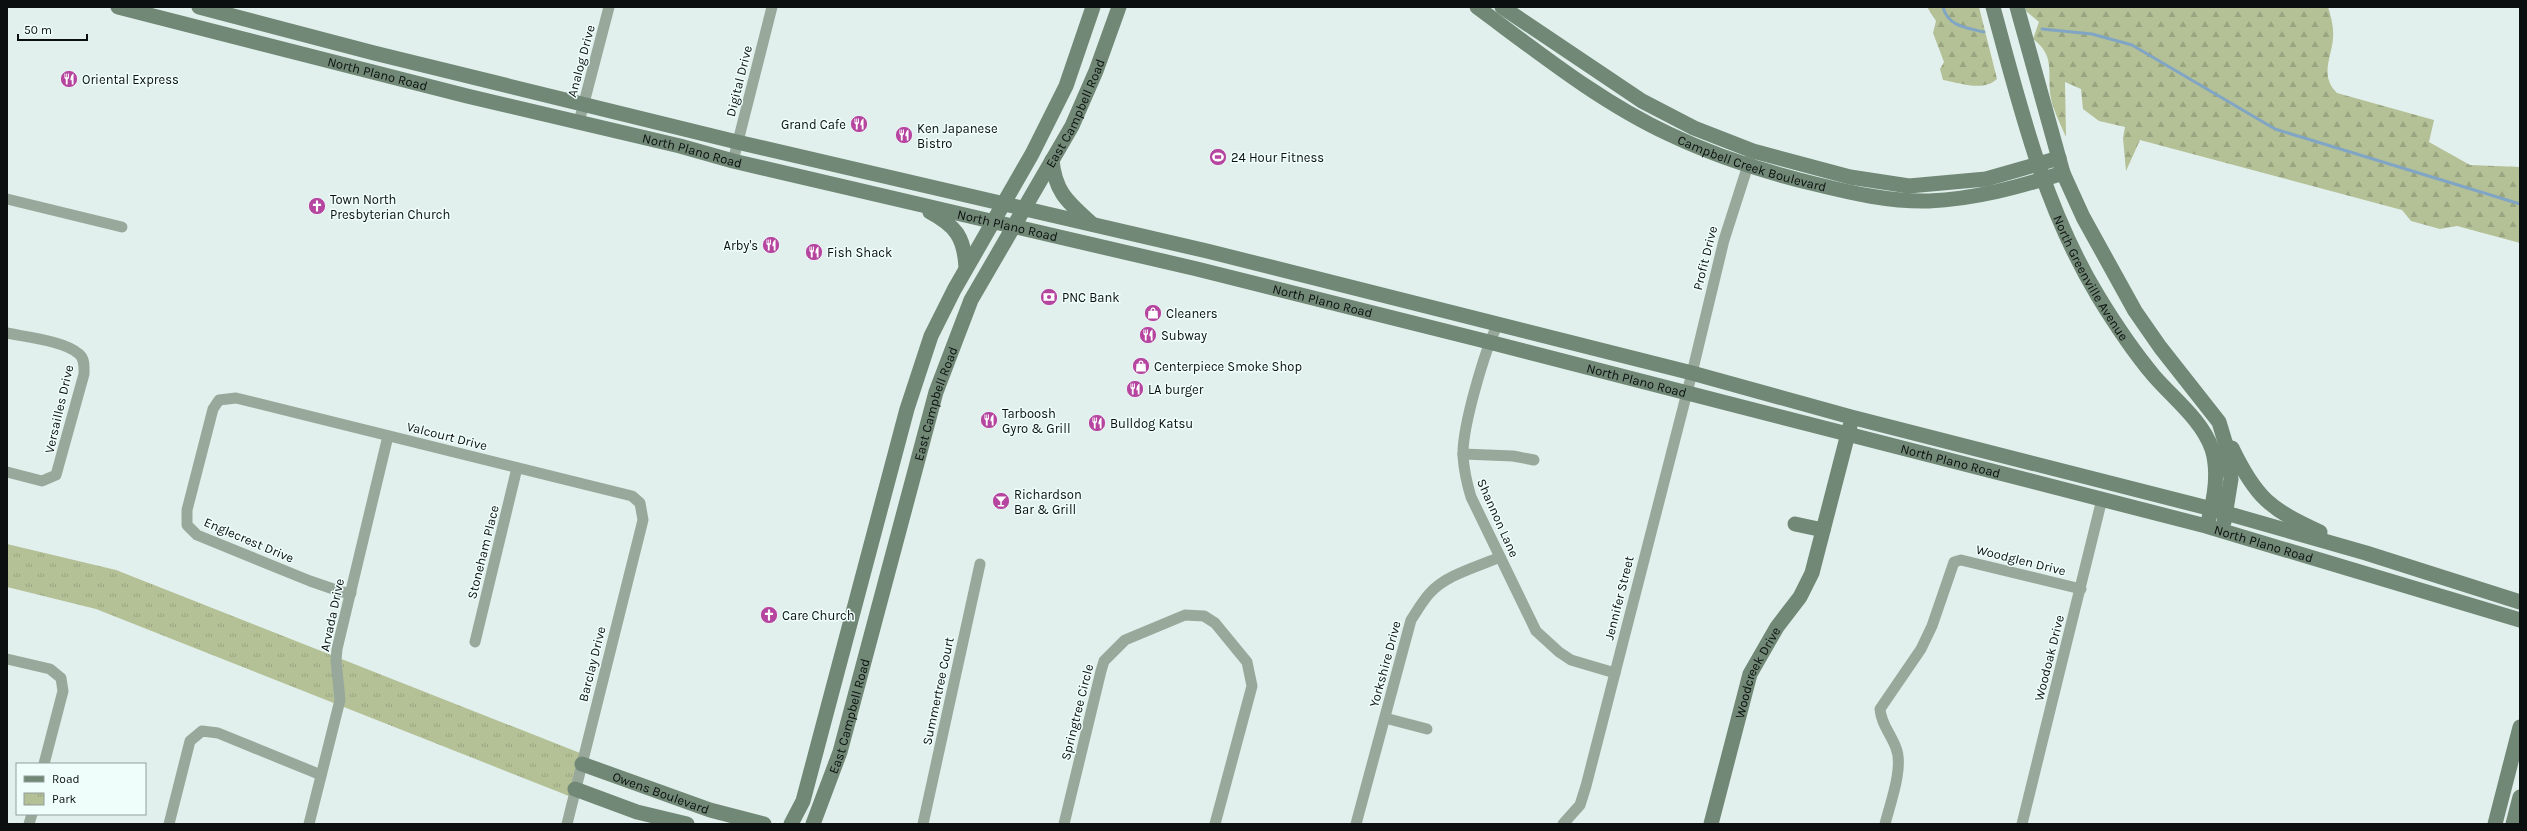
<svg xmlns="http://www.w3.org/2000/svg" width="2527" height="831" viewBox="0 0 2527 831" font-family="Karla,sans-serif">
<style>
.forest{fill:url(#forest-firs)}
.park{fill:url(#park-tufts)}
.lines{fill:none;stroke-linecap:round;stroke-linejoin:round}
.stream{stroke:#81a5c4;stroke-width:3}
.street{stroke:#98a99c;stroke-width:11}
.secondary{stroke:#708875;stroke-width:15}
.labels{text-anchor:middle;dominant-baseline:central;stroke-width:3;stroke-linejoin:round;paint-order:stroke}
.street-label{font-size:13px;fill:#0b0f0f;stroke:#effefb}
.poi-label{font-size:13px;fill:#0b0f0f;stroke:#effefb;text-anchor:start}
</style>
<defs>
<pattern id="forest-firs" width="22" height="20" patternUnits="userSpaceOnUse"><rect width="22" height="20" fill="#b4c096"/><path d="M5 1l3.5 6h-7zM16 11l3.5 6h-7z" fill="#99a480"/></pattern>
<pattern id="park-tufts" width="24" height="20" patternUnits="userSpaceOnUse"><rect width="24" height="20" fill="#b4c096"/><path d="M3 7l-1-3M5 7V3M7 7l1-3M15 17l-1-3M17 17v-4M19 17l1-3" fill="none" stroke="#99a480"/></pattern>
</defs>
<rect width="100%" height="100%" fill="#e2f0ed"/>
<g class="forest">
<path d="M1927,7H1979L1997,79C1983,92 1961,83 1943,80L1940,69L1944,62L1933,33L1936,21Z"/>
<path d="M2025,7H2328C2331,17 2334,27 2333,38C2332,57 2319,75 2337,93L2434,120L2429,142L2470,165L2520,167V243L2457,226L2440,229L2411,221L2402,210L2140,140L2126,171L2123,138L2125,127L2099,121L2083,109L2081,89L2065,82L2066,137C2061,125 2054,112 2051,99C2046,74 2057,57 2033,39L2039,22L2026,11Z"/>
</g>
<polygon class="park" points="7,544 116,570 580,753 569,796 96,609 7,587"/>
<g class="lines">
<g class="stream">
<path d="M1943,7C1948,27 1968,28 1984,32"/>
<polyline points="2042,29 2092,34 2132,45 2275,129 2520,204"/>
</g>
<g class="street">
<polyline points="579,122 609,7"/>
<polyline points="733,161 772,7"/>
<polyline points="7,199 122,227"/>
<path d="M1498,324C1485,349 1462,427 1463,456C1464,470 1467,484 1471,497L1536,631L1559,652L1571,660L1615,673"/>
<path d="M7,333C26,337 65,341 79,354C85,359 84,367 84,374L56,475L42,481L7,472"/>
<polyline points="1463,454 1513,456 1534,460"/>
<polyline points="351,593 342,592 310,581 197,535 187,525 187,510 213,409 219,400 236,398 632,496 640,503 643,520 567,824"/>
<polyline points="475,642 517,468"/>
<polyline points="7,659 50,669 61,678 63,691 44,764"/>
<polyline points="1385,718 1427,729"/>
<polyline points="29,824 32,814"/>
<polyline points="169,824 190,741 202,731 218,733 321,775"/>
<polyline points="309,824 340,700 336,660 337,649 388,436"/>
<polyline points="923,824 980,564"/>
<polyline points="1064,824 1101,671 1104,661 1125,640 1185,615 1204,616 1215,623 1247,662 1252,686 1215,824"/>
<path d="M1356,824L1411,620C1417,611 1422,602 1429,594C1445,575 1477,567 1500,557"/>
<polyline points="1563,824 1580,805 1586,786 1692,373 1724,240 1750,159"/>
<path d="M1885,824C1890,804 1904,767 1896,748C1891,734 1881,724 1880,709L1921,649L1932,626L1954,562L1961,560L2081,589"/>
<polyline points="2022,824 2102,499"/>
</g>
<g class="secondary">
<path id="s1" d="M118,7L467,96L680,146L733,161L1197,269L1489,342L2206,526L2520,620"/>
<polyline points="199,7 374,53 737,142 1207,251 1692,373 1851,417 2212,509 2366,553 2520,602"/>
<path id="s2" d="M1477,7C1538,52 1600,102 1669,134C1715,156 1765,172 1815,184C1851,193 1891,202 1929,201C1975,199 2019,187 2063,173"/>
<polyline points="1502,7 1642,101 1694,128 1753,151 1850,177 1909,186 1986,179 2059,158"/>
<path id="s3" d="M1993,7C2020,107 2044,207 2098,296C2115,324 2133,351 2154,376C2173,398 2202,420 2212,449C2219,471 2215,496 2209,518"/>
<polyline points="2017,7 2063,173 2083,217 2135,311 2160,347 2219,422 2226,445 2231,479 2224,522"/>
<path d="M1052,160C1055,193 1069,203 1092,224"/>
<path d="M930,212C956,226 964,237 966,267"/>
<path d="M2232,448C2256,498 2270,509 2320,532"/>
<polyline points="1795,524 1823,530"/>
<path id="s4" d="M582,764L710,810L764,824"/>
<polyline points="575,789 637,812 687,824"/>
<polyline points="791,824 803,801 907,409 931,336 954,290 1032,154 1066,86 1093,7"/>
<path id="s5" d="M813,824L840,752L936,392L971,300L1072,126L1096,71L1119,7"/>
<path id="s6" d="M1711,824L1750,674L1777,627L1800,597L1812,573L1850,426"/>
<polyline points="2495,824 2520,727"/>
<polyline points="2513,824 2520,797"/>
</g>
</g>
<defs>
<symbol id="restaurant-disc" viewBox="-11 -11 22 22"><circle r="9.5" fill="#b645a0" stroke="#effefb"/><path d="M-5-6h1v4h1v-4h1v4h1v-4h1v5L-1.5 .5V6h-2V.5L-5-1ZM5-6V6H3V1.5H1.5Q1.5-4 5-6Z" fill="#fff"/></symbol>
<symbol id="stadium-disc" viewBox="-11 -11 22 22"><circle r="9.5" fill="#b645a0" stroke="#effefb"/><path d="M0-5a6.5 5 0 1 0 0 10a6.5 5 0 1 0 0-10ZM-3.5-1.8h7v3.6h-7Z" fill="#fff"/></symbol>
<symbol id="church-disc" viewBox="-11 -11 22 22"><circle r="9.5" fill="#b645a0" stroke="#effefb"/><path d="M-1.2-6h2.4v3.5h3.3v2.4h-3.3V6h-2.4V-.1h-3.3v-2.4h3.3Z" fill="#fff"/></symbol>
<symbol id="bank-disc" viewBox="-11 -11 22 22"><circle r="9.5" fill="#b645a0" stroke="#effefb"/><path d="M-6-4H6V4H-6ZM0-2.3a2.3 2.3 0 1 0 0 4.6a2.3 2.3 0 1 0 0-4.6Z" fill="#fff"/></symbol>
<symbol id="shop-disc" viewBox="-11 -11 22 22"><circle r="9.5" fill="#b645a0" stroke="#effefb"/><path d="M-5-2.5h2.3a2.7 3.5 0 0 1 5.4 0H5L5.5 6h-11ZM-1.5-2.5h3a1.5 2.3 0 0 0-3 0Z" fill="#fff"/></symbol>
<symbol id="bar-disc" viewBox="-11 -11 22 22"><circle r="9.5" fill="#b645a0" stroke="#effefb"/><path d="M-6-5H6L.8 .8V4.5H3.5V6h-7V4.5H-.8V.8Z" fill="#fff"/></symbol>
</defs>
<g fill-rule="evenodd">
<use href="#restaurant-disc" x="59" y="69" width="20" height="20"/>
<use href="#restaurant-disc" x="849" y="114" width="20" height="20"/>
<use href="#restaurant-disc" x="894" y="125" width="20" height="20"/>
<use href="#stadium-disc" x="1208" y="147" width="20" height="20"/>
<use href="#church-disc" x="307" y="196" width="20" height="20"/>
<use href="#restaurant-disc" x="761" y="235" width="20" height="20"/>
<use href="#restaurant-disc" x="804" y="242" width="20" height="20"/>
<use href="#bank-disc" x="1039" y="287" width="20" height="20"/>
<use href="#shop-disc" x="1143" y="303" width="20" height="20"/>
<use href="#restaurant-disc" x="1138" y="325" width="20" height="20"/>
<use href="#shop-disc" x="1131" y="356" width="20" height="20"/>
<use href="#restaurant-disc" x="1125" y="379" width="20" height="20"/>
<use href="#restaurant-disc" x="979" y="410" width="20" height="20"/>
<use href="#restaurant-disc" x="1087" y="413" width="20" height="20"/>
<use href="#bar-disc" x="991" y="491" width="20" height="20"/>
<use href="#church-disc" x="759" y="605" width="20" height="20"/>
</g>
<g class="labels">
<g class="street-label">
<text transform="translate(581 61) rotate(-75)">Analog Drive</text>
<text stroke="none"><textPath href="#s1" startOffset="268">North Plano Road</textPath></text>
<text transform="translate(739 81) rotate(-76)">Digital Drive</text>
<text stroke="none"><textPath href="#s5" startOffset="762">East Campbell Road</textPath></text>
<text stroke="none"><textPath href="#s1" startOffset="592">North Plano Road</textPath></text>
<text stroke="none"><textPath href="#s2" startOffset="319">Campbell Creek Boulevard</textPath></text>
<text stroke="none"><textPath href="#s1" startOffset="916">North Plano Road</textPath></text>
<text transform="translate(1705 258) rotate(-76)">Profit Drive</text>
<text stroke="none"><textPath href="#s3" startOffset="289">North Greenville Avenue</textPath></text>
<text stroke="none"><textPath href="#s1" startOffset="1240">North Plano Road</textPath></text>
<text stroke="none"><textPath href="#s1" startOffset="1564">North Plano Road</textPath></text>
<text stroke="none"><textPath href="#s5" startOffset="438">East Campbell Road</textPath></text>
<text transform="translate(59 409) rotate(-77)">Versailles Drive</text>
<text transform="translate(447 436) rotate(14)">Valcourt Drive</text>
<text stroke="none"><textPath href="#s1" startOffset="1888">North Plano Road</textPath></text>
<text transform="translate(1498 518) rotate(66)">Shannon Lane</text>
<text transform="translate(249 540) rotate(23)">Englecrest Drive</text>
<text stroke="none"><textPath href="#s1" startOffset="2212">North Plano Road</textPath></text>
<text transform="translate(483 552) rotate(-76)">Stoneham Place</text>
<text transform="translate(2021 560) rotate(14)">Woodglen Drive</text>
<text transform="translate(1619 598) rotate(-76)">Jennifer Street</text>
<text transform="translate(332 615) rotate(-78)">Arvada Drive</text>
<text transform="translate(2049 658) rotate(-76)">Woodoak Drive</text>
<text transform="translate(592 664) rotate(-76)">Barclay Drive</text>
<text transform="translate(1385 664) rotate(-75)">Yorkshire Drive</text>
<text stroke="none"><textPath href="#s6" startOffset="159">Woodcreek Drive</textPath></text>
<text transform="translate(938 691) rotate(-78)">Summertree Court</text>
<text transform="translate(1077 712) rotate(-76)">Springtree Circle</text>
<text stroke="none"><textPath href="#s5" startOffset="114">East Campbell Road</textPath></text>
<text stroke="none"><textPath href="#s4" startOffset="84">Owens Boulevard</textPath></text>
</g>
<g class="poi-label">
<text x="82" y="79">Oriental Express</text>
<text x="846" y="124" text-anchor="end">Grand Cafe</text>
<text x="917" y="128">Ken Japanese<tspan x="917" dy="15">Bistro</tspan></text>
<text x="1231" y="157">24 Hour Fitness</text>
<text x="330" y="199">Town North<tspan x="330" dy="15">Presbyterian Church</tspan></text>
<text x="758" y="245" text-anchor="end">Arby's</text>
<text x="827" y="252">Fish Shack</text>
<text x="1062" y="297">PNC Bank</text>
<text x="1166" y="313">Cleaners</text>
<text x="1161" y="335">Subway</text>
<text x="1154" y="366">Centerpiece Smoke Shop</text>
<text x="1148" y="389">LA burger</text>
<text x="1002" y="413">Tarboosh<tspan x="1002" dy="15">Gyro &amp; Grill</tspan></text>
<text x="1110" y="423">Bulldog Katsu</text>
<text x="1014" y="494">Richardson<tspan x="1014" dy="15">Bar &amp; Grill</tspan></text>
<text x="782" y="615">Care Church</text>
</g>
</g>
<rect width="2527" height="831" fill="none" stroke="#0b0f0f" stroke-width="16"/>
<rect x="16" y="763" width="130" height="52" fill="#effefb" stroke="#949e9d"/>
<rect x="24" y="776" width="20" height="6" fill="#708875" stroke="#949e9d"/>
<text x="52" y="783" font-size="12" fill="#0b0f0f">Road</text>
<rect x="24" y="793" width="20" height="12" fill="url(#park-tufts)" stroke="#949e9d"/>
<text x="52" y="803" font-size="12" fill="#0b0f0f">Park</text>
<path d="M18 34v6h69v-6" fill="none" stroke="#0b0f0f" stroke-width="2"/>
<text x="24" y="34" font-size="12" fill="#0b0f0f" stroke="#effefb" stroke-width="3" paint-order="stroke">50 m</text>
</svg>
